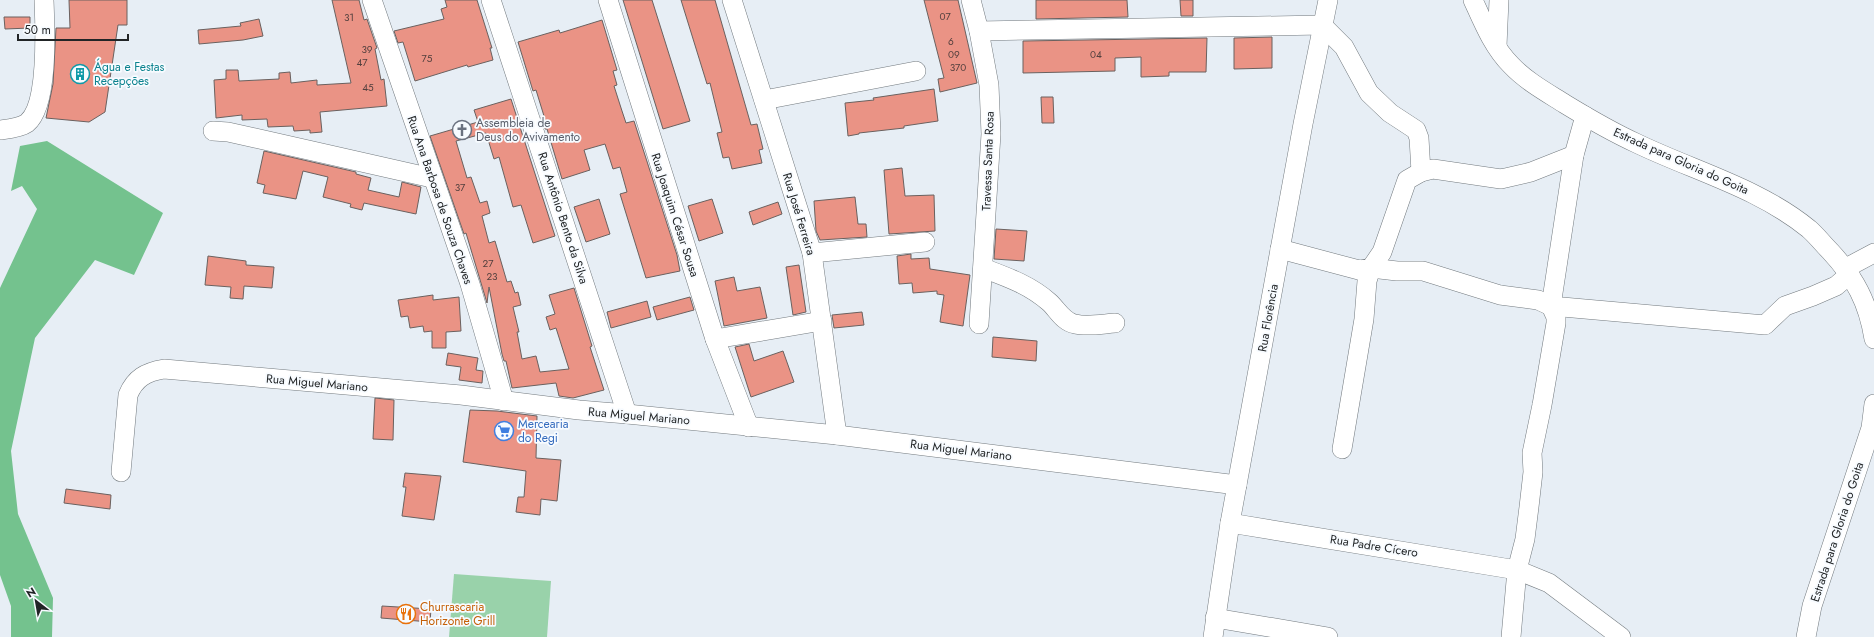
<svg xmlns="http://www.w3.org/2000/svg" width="1874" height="637" viewBox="0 0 1874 637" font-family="Jost,sans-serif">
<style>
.green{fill:#99d2aa}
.forest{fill:#74c28e}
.building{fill:#ea9385;stroke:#6a615f}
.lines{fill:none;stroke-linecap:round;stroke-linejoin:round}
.minor-casing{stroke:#737a7f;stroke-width:20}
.minor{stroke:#fff;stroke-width:19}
.labels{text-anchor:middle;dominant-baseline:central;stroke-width:3.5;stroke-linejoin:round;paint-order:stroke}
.number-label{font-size:10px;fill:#53403e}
.culture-label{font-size:12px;fill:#0d838f;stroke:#f7fbff;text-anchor:start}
.worship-label{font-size:12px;fill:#5b616d;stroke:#f7fbff;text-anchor:start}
.street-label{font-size:12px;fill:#212426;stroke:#f7fbff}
.shop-label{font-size:12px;fill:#366cbe;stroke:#f7fbff;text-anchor:start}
.food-label{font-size:12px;fill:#c56008;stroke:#f7fbff;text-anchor:start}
</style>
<rect width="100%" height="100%" fill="#e7eef5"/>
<polygon class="green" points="454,574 551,581 547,637 449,637"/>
<polygon class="forest" points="47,141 163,213 134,275 95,260 35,338 11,451 18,514 53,598 52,637 11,637 11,606 0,575 0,288 37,209 22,186 11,191 20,146"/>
<g class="building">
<polygon points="69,0 127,0 127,25 118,25 105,112 89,122 46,118 53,84 56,28 70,28"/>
<polygon points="332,0 359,0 364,20 367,19 377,48 375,49 381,80 384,79 387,106 320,112 322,132 310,133 310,130 294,131 293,126 268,127 267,119 242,120 242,115 216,118 214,80 226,79 226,70 238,70 239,81 279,79 279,73 290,72 291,83 317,80 317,85 351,83"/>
<polygon points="445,0 477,0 492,48 490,48 493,60 468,67 467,65 415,81 403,42 398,43 394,31 444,19 441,9 447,7"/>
<polygon points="623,0 652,0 690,121 663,129"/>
<polygon points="681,0 715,0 751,125 757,124 763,149 759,150 762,163 732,169 729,157 723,158 717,133 722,132 710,83 707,84"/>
<polygon points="924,0 958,0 977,83 940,92 938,79 944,78"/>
<polygon points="1036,0 1127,0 1128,17 1036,19"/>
<polygon points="1180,0 1193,0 1193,16 1181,16"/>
<polygon points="4,17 30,17 30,28 5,29"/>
<polygon points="259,19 263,36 243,40 199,44 198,30 241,26 240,23"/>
<polygon points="602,20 617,70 613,71 617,85 614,86 622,111 626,123 634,121 677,255 680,271 646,278 620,194 627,192 620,167 613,169 605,144 584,150 590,170 562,179 547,129 545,129 541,117 544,116 536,90 533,91 518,42 559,30 560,33"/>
<polygon points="1272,37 1272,68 1234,69 1234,38"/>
<polygon points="1207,38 1206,72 1169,72 1169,76 1141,77 1141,57 1115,58 1115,71 1023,73 1023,41"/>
<polygon points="934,89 938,121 904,126 904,128 859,133 859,134 848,136 845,103 874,100 873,98"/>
<polygon points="1041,97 1053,97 1054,123 1042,123"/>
<polygon points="511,99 555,236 533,243 521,205 513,207 499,157 494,159 486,133 456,141 467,178 471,177 480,203 487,201 490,213 482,216 489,243 495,241 507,282 511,281 515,293 518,292 521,305 513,307 519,332 517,332 522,359 536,356 540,372 569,369 556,328 550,330 546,317 555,314 549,295 574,288 592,346 590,347 604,390 573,398 559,396 556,383 512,388 506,361 504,361 502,354 489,287 487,303 466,233 464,234 430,136 478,122 474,110"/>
<polygon points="264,151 356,172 356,174 371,178 368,190 399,197 402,182 421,187 416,214 364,203 362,210 350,207 351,204 323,197 328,177 303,171 296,199 263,193 265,185 257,183"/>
<polygon points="902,168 905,196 934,195 935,231 889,234 884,170"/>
<polygon points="855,197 858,224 866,224 867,237 820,240 816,231 814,201"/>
<polygon points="599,199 610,234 586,242 574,207"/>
<polygon points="712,199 723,233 699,241 688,206"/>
<polygon points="778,202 782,214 753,225 749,212"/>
<polygon points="996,229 1027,231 1024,261 994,259"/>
<polygon points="911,254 911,259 929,258 930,269 970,275 963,326 940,322 944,295 937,294 937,291 913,293 912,283 899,284 897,256"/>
<polygon points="208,256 246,261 246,265 274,267 272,288 244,286 243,299 230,298 231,287 205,285"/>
<polygon points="799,265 806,312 793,315 786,267"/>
<polygon points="734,277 737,291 760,287 767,318 724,326 715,281"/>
<polygon points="433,295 433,300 459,297 461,331 446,332 446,348 432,348 432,331 424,332 423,326 410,328 408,316 401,317 398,300"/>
<polygon points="690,297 694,310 657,320 653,307"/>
<polygon points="647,301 651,317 611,328 607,312"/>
<polygon points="862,312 864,325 834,328 832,315"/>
<polygon points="993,337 1037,341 1036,361 992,357"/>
<polygon points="749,344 754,361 783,351 794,382 751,397 735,347"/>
<polygon points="448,353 478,358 476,370 483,371 482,383 459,380 461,367 446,365"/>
<polygon points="375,398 394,400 393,440 373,439"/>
<polygon points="470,410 497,411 537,416 536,458 561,460 557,501 541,499 540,515 516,512 518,497 524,497 526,471 463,462"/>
<polygon points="405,473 441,476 434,520 402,516 406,487 403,487"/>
<polygon points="66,489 111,495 110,509 64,503"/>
<polygon points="382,606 431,609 430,622 381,618"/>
</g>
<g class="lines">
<defs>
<g id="minor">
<polyline points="372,0 470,284 504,401"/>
<polyline points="491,0 627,414"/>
<polyline points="608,0 715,339 749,427"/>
<polyline points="732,0 812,253 837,435"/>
<polyline points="971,0 979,31 989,85 991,134 979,324"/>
<path d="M1473,0C1483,22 1493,47 1511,65C1526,81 1546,92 1565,104C1588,118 1612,132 1636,143C1694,171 1759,188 1809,229C1817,236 1823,244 1830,251C1855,278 1868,302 1874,339"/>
<polyline points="979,31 1322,25 1344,47 1369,93 1390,113 1416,130 1419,138 1421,172"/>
<polyline points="1497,46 1499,0"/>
<polyline points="764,100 916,71"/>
<polyline points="1585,116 1574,155 1551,306 1765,325 1785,306 1813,296 1836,286 1850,274"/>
<path d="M0,130C8,129 20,128 27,123C49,105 45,27 44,0"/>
<polyline points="213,131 228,132 432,178"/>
<polyline points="1280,249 1359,270 1371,268 1382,252 1407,180 1421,172 1433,169 1501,179 1531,172 1574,155"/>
<polyline points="812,253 925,242"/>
<path d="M983,268C1007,277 1030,285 1049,302C1057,309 1063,322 1075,324C1087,327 1102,324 1115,323"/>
<polyline points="1846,268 1874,253"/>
<polyline points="715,339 822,321"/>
<polyline points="1342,449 1364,319 1367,281 1371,268 1397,271 1423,271 1500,295 1538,300 1551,306 1556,317 1556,323 1542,405 1532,453 1533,472 1529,507 1525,539 1517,570 1511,637"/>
<path d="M121,472L128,395C135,378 146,372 164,369L461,395L579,410L627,414L837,435L1237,485"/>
<polyline points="1230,523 1517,570 1549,583 1621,637"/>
<polyline points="1215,618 1328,637"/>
<polyline points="1213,637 1230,523 1303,124 1328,0"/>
<polyline points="1806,637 1812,606 1871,428 1874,404"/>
</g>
</defs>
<use href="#minor" class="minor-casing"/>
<use href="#minor" class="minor"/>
</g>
<defs>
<symbol id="building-ring" viewBox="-11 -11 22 22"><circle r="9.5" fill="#f7fbff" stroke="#0f9aa8" stroke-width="1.5"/><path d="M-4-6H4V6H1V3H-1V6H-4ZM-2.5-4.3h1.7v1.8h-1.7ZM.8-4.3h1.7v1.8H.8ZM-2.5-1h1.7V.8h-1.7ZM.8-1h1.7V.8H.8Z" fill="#0f9aa8"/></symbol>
<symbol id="church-ring" viewBox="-11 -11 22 22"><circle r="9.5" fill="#f7fbff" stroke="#6b7280" stroke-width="1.5"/><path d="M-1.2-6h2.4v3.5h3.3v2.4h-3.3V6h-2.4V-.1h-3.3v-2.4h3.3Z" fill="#6b7280"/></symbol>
<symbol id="supermarket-ring" viewBox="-11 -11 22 22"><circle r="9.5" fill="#f7fbff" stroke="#3f7fe0" stroke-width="1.5"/><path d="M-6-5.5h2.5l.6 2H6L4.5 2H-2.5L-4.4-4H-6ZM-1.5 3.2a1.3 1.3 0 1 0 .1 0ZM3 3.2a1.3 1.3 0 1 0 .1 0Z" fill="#3f7fe0"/></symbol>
<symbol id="restaurant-ring" viewBox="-11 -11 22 22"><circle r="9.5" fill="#f7fbff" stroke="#e8710a" stroke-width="1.5"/><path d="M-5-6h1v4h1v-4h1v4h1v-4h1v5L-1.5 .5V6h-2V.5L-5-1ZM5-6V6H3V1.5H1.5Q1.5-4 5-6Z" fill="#e8710a"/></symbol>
</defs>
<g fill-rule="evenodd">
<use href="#building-ring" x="69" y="63" width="22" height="22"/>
<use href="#church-ring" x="451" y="119" width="22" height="22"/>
<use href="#supermarket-ring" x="493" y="420" width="22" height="22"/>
<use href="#restaurant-ring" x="395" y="603" width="22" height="22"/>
</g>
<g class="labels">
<g class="number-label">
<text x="945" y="16">07</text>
<text x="349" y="17">31</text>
<text x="951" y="41">6</text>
<text x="367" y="49">39</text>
<text x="954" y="54">09</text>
<text x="1096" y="54">04</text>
<text x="427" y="58">75</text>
<text x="362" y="62">47</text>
<text x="958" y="67">370</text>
<text x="368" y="87">45</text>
<text x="460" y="187">37</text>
<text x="488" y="263">27</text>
<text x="492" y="276">23</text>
</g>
<g class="culture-label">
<text x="94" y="67">Água e Festas<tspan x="94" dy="14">Recepções</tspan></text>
</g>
<g class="worship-label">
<text x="476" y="123">Assembleia de<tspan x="476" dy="14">Deus do Avivamento</tspan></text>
</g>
<g class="street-label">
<text transform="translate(988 161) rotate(-88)">Travessa Santa Rosa</text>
<text transform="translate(1681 161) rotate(24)">Estrada para Gloria do Goita</text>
<text transform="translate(440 200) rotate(71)">Rua Ana Barbosa de Souza Chaves</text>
<text transform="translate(799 214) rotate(73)">Rua José Ferreira</text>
<text transform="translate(675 215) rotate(72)">Rua Joaquim César Sousa</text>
<text transform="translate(563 218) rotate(72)">Rua Antônio Bento da Silva</text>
<text transform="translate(1268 318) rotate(-80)">Rua Florência</text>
<text transform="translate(317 383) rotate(5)">Rua Miguel Mariano</text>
<text transform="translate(639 416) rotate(5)">Rua Miguel Mariano</text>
<text transform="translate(961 450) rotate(7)">Rua Miguel Mariano</text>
<text transform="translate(1837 532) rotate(-72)">Estrada para Gloria do Goita</text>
<text transform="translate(1374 546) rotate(9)">Rua Padre Cícero</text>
</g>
<g class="shop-label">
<text x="518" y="424">Mercearia<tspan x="518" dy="14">do Regi</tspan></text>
</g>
<g class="food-label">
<text x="420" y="607">Churrascaria<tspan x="420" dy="14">Horizonte Grill</tspan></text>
</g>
</g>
<g transform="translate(36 601) rotate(329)" stroke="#f7fbff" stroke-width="3" paint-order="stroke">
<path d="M0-3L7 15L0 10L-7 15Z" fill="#212426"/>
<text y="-6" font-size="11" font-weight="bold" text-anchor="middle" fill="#212426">N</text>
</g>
<path d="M18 34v6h110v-6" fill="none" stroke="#212426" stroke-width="2"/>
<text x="24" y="34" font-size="12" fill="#212426" stroke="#f7fbff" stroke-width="3" paint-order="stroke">50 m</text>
</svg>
